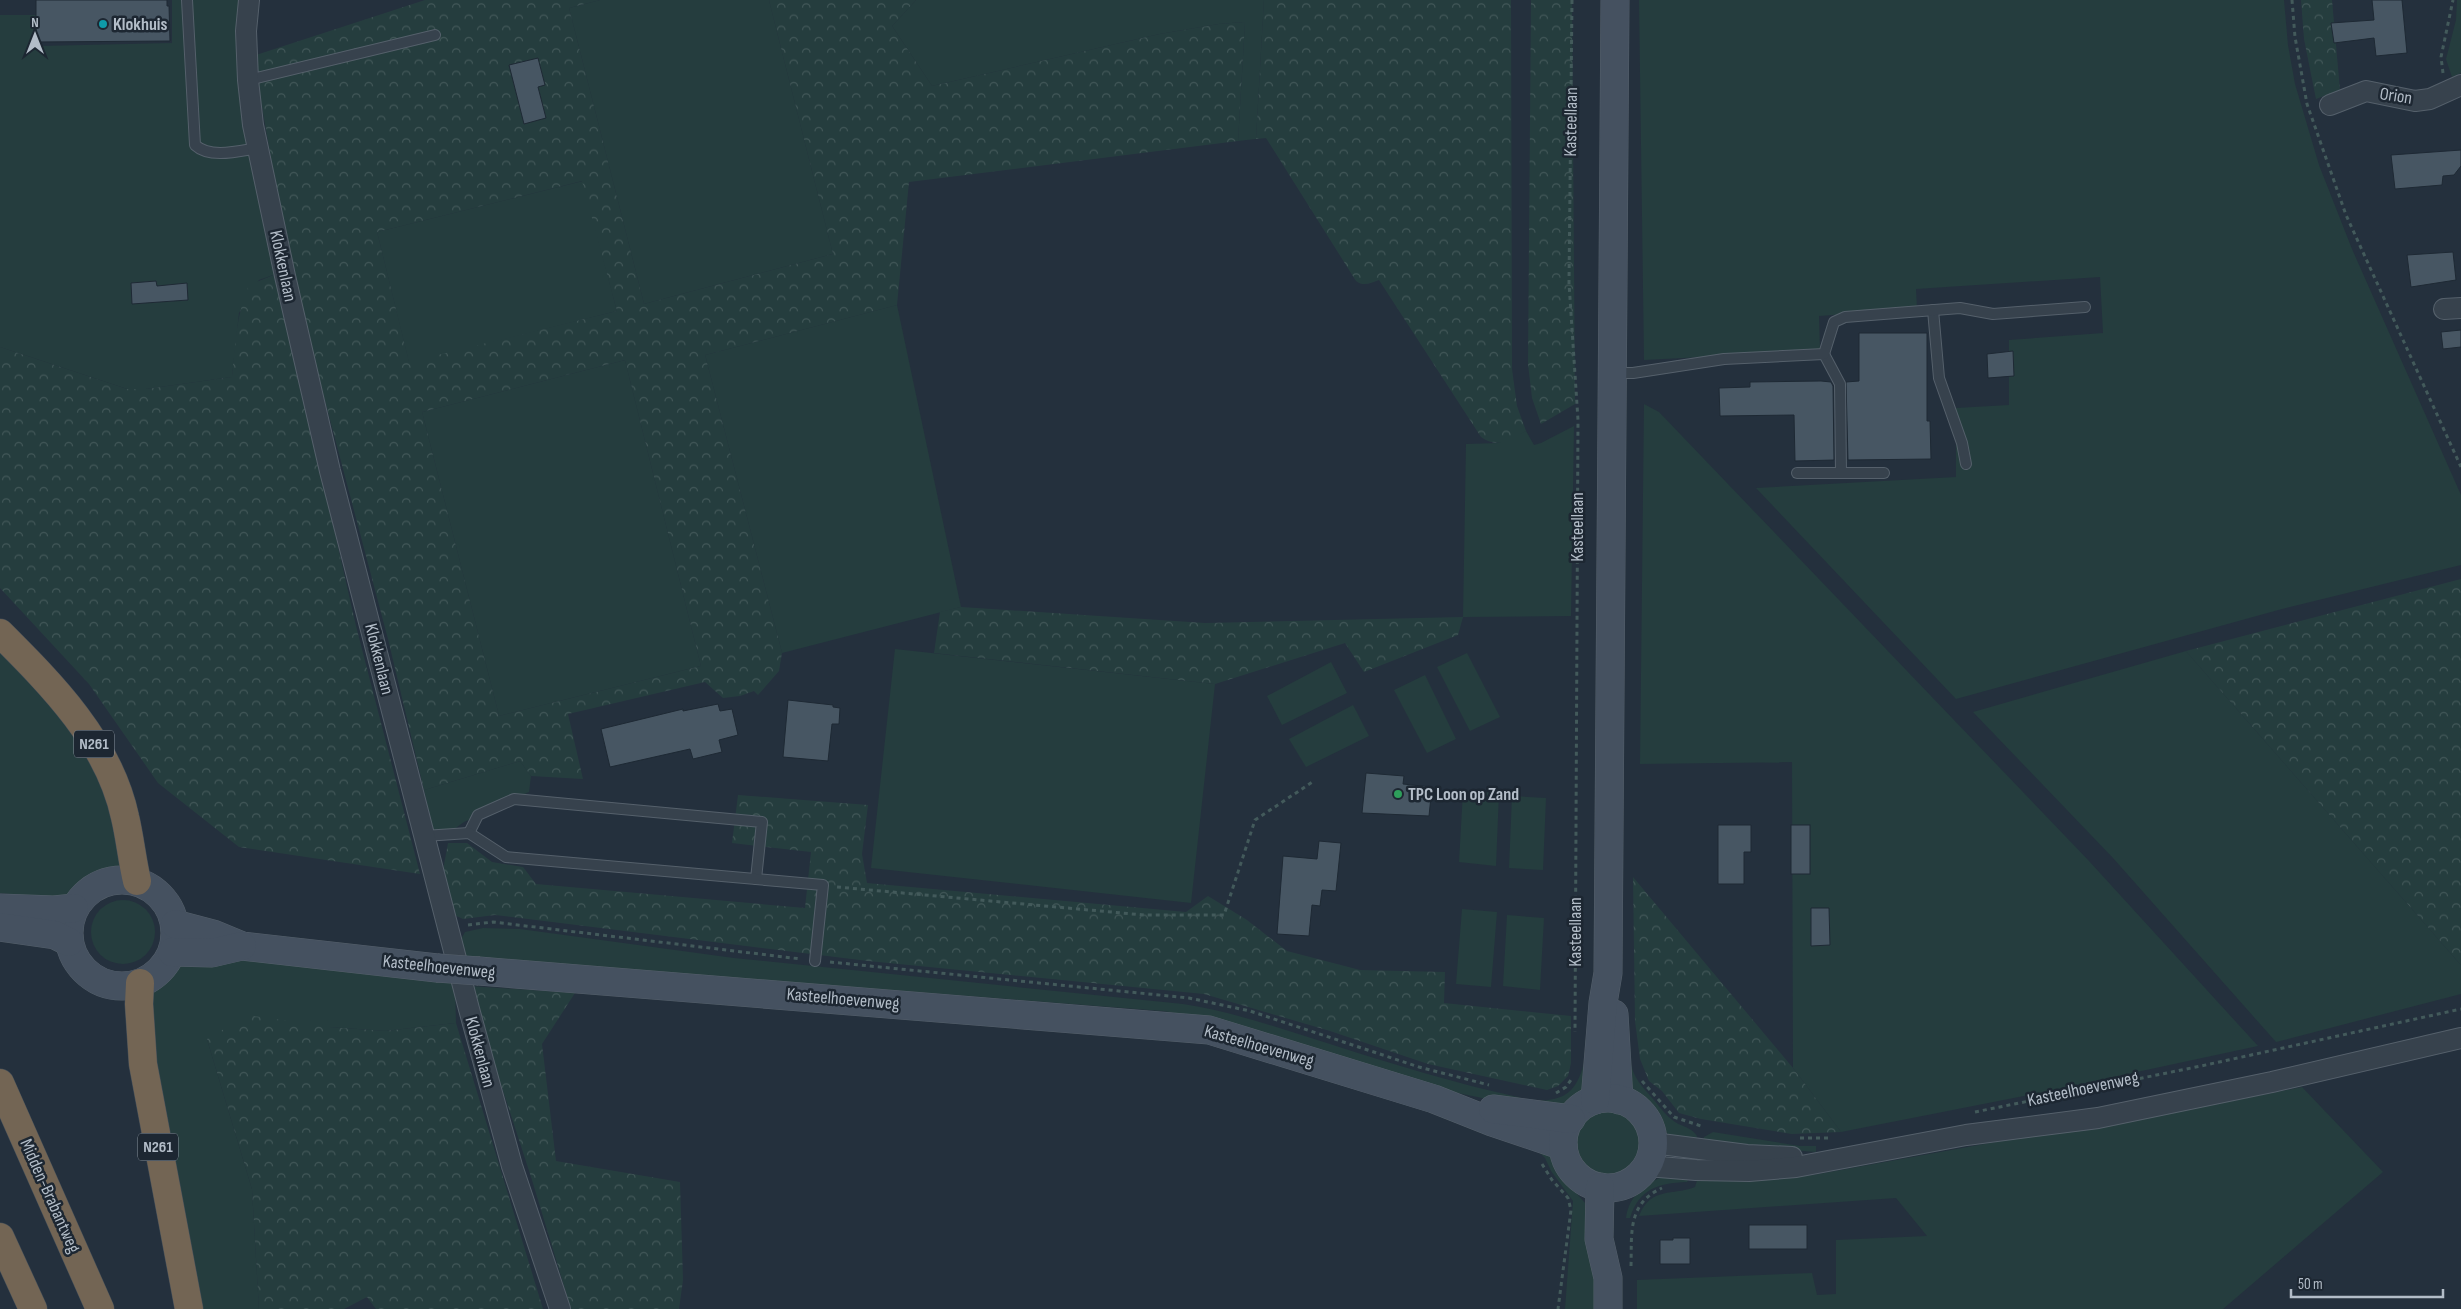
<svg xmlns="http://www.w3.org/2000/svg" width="2461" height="1309" viewBox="0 0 2461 1309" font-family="'Sofia Sans Condensed',sans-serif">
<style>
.green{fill:#253d3e}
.forest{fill:url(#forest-crowns);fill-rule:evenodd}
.building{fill:#475663;stroke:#1e2934}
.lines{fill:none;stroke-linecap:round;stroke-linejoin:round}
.lane-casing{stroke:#55606b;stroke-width:12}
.street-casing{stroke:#55606b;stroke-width:22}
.secondary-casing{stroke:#55606b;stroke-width:29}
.highway-casing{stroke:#424d58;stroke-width:29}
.path{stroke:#435a5b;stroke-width:3;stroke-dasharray:4 4;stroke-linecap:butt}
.lane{stroke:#37424d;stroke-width:10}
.street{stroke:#37424d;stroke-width:20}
.secondary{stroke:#455160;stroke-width:28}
.highway{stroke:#736554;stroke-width:28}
.secondary-bridge-casing{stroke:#55606b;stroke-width:29;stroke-linecap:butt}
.secondary-bridge{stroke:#455160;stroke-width:28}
.culture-dot{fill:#0f9aa8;stroke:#1d2732;stroke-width:2}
.leisure-dot{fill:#2e9e5b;stroke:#1d2732;stroke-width:2}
.labels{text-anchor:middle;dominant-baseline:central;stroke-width:5;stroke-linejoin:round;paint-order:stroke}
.shield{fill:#1d2732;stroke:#86909b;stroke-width:1}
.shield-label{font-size:16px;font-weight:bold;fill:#b3bdc8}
.poi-label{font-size:18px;font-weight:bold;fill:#b3bdc8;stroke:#1d2732;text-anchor:start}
.street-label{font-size:18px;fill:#b3bdc8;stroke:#1d2732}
</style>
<defs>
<pattern id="forest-crowns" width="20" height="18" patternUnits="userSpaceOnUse" patternTransform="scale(1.25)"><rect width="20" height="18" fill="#253d3e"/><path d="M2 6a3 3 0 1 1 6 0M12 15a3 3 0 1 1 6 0" fill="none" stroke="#425758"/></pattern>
</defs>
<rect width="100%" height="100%" fill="#24303d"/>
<g class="green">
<polygon points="172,0 240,0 276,274 259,280 239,313 232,377 146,389 127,389 0,347 0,15 38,15 39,46 172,43"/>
<polygon points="600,0 769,0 833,254 644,304 569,8"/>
<polygon points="916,0 1264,0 1256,139 1238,141 1245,22 1219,24 1160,34 932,86 892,26"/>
<polygon points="1639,0 2284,0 2288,45 2295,84 2319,165 2352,249 2461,495 2461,565 2282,609 1956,699 1756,488 1956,477 1956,408 2009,405 2009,340 2103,333 2100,277 1916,289 1917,309 1819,316 1820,351 1644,360"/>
<polygon points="2457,0 2461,0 2461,73 2452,77 2446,59 2456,20"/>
<polygon points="583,181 617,311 409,363 377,232"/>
<polygon points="897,305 961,607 782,653 705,355"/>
<polygon points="625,360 701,666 499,716 422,412"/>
<polygon points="1644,404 1659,412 2089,861 2258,1046 2039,1093 1841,1132 1793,1068 1792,762 1640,764"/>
<polygon points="1574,426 1571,616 1463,617 1466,444 1498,443 1526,431 1534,445 1541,443"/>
<polygon points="0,642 99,763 119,821 121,869 92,877 67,896 54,898 0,893"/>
<polygon points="895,649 1215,684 1191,903 871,868"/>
<polygon points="2186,651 2461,965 2461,994 2276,1042 2113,858 1973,712"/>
<polygon points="1467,653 1500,717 1470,731 1437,667"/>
<polygon points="1331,662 1347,693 1282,725 1267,696"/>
<polygon points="1425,675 1456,739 1427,753 1394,690"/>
<polygon points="1353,705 1369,736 1306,767 1289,739"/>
<polygon points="520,761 531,776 529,792 464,822 453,830 433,830 424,790"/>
<polygon points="1463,791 1499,793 1496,866 1459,862"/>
<polygon points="1512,796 1546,798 1543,870 1509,868"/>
<circle cx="123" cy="932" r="32"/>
<polygon points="1462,909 1497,912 1491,987 1456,984"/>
<polygon points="1507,915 1544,918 1540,990 1503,986"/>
<path d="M483,928L520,929L734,958L1183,1004C1234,1012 1282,1029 1330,1044C1392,1064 1454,1083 1518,1097L1522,1099L1521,1106L1448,1091L1205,1018L1163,1011L461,957L459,943L465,932Z"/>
<polygon points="270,958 455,983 456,1023 385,1031 329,1027 207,1039 252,1189 259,1309 194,1309 149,1063 153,987 183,961"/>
<path d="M1630,1060C1633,1078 1642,1086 1653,1099C1661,1108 1665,1115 1675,1122C1683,1127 1691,1127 1697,1136L1696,1142L1668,1134L1660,1124L1655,1115L1632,1087Z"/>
<path d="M1584,1063V1093C1564,1107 1555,1108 1531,1105L1536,1101C1566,1100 1576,1092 1584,1063Z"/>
<path d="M2302,1087L2383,1172L2223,1309H1637V1280L1812,1273L1817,1295L1836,1294V1240L1927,1236L1896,1198L1639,1216C1651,1186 1673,1196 1695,1187L1698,1177L1739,1179L1813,1175L2039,1134L2103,1127Z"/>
<circle cx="1608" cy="1144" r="38"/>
<polygon points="1713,1132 1800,1146 1816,1146 1816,1152 1703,1143 1704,1137"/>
<polygon points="1537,1150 1550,1154 1562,1177 1585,1203 1591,1221 1596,1309 1565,1309 1573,1201 1551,1171 1545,1158"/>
<path d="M1668,1175L1690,1177L1687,1182C1658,1183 1639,1189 1630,1218H1626C1629,1195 1646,1182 1668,1175Z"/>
</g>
<g class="forest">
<path d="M425,0H600L569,8L644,304L833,254L769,0H916L892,26L932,86L1160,34L1219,24L1245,22L1238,141L909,182L897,305L705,355L782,653L779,671L758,695L754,691L740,696L723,698L705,682L568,714L583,779L531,776L520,761L424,790L388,639L315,363L281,215L256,73V55ZM582,181L617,311L409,362L377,232ZM625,360L701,666L499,716L422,412Z"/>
<path d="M1264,0H1511L1512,369L1517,406L1526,431C1508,440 1499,449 1481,437L1379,280C1370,283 1364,287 1356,281L1266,138L1256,139Z"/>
<polygon points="1531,0 1572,0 1575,404 1541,424 1532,398 1528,364"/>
<polygon points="2301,0 2332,0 2340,90 2316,99 2304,39"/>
<path d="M276,274L356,626L420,874L239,847L158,783L89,684L0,588V347L127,389H146L232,377C235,346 236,315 249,285Z"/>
<polygon points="2461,579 2461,965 2186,651"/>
<polygon points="961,607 1205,623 1463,617 1458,635 1364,672 1345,643 1215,684 934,653 940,612"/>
<polygon points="738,795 868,805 862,854 867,883 1186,912 1208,896 1247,920 1287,951 1360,970 1445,972 1444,1003 1571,1016 1571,1063 1568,1076 1558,1086 1547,1090 1428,1064 1330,1031 1204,994 868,961 495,915 463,919 452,914 441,881 448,843 467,843 492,862 523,867 536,884 805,908 811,852 732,843"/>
<polygon points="1633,877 1793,1068 1841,1132 1792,1134 1701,1119 1679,1113 1662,1091 1649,1081 1640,1059 1635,1021"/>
<polygon points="469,986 575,993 542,1044 556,1161 680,1182 683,1280 679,1309 571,1309 532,1180"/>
<polygon points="248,1015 329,1027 385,1031 456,1023 543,1309 376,1309 367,1297 344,1309 259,1309 252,1189 207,1039"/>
</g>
<g class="building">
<polygon points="36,0 167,0 167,6 169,6 170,41 36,42"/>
<polygon points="2372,0 2402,0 2407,53 2376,56 2374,38 2334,43 2331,23 2374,20"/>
<polygon points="538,58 545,85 538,87 546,118 524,124 509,65"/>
<polygon points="2461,150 2461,166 2454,175 2443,176 2442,185 2395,189 2391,155"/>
<polygon points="2453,252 2456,280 2411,287 2407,255"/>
<polygon points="156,281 157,286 187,283 188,300 132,304 131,283"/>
<polygon points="2461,330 2461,347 2443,349 2441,332"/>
<polygon points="1859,333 1927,333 1927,421 1930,421 1931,459 1848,460 1846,382 1859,381"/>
<polygon points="2013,351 2014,376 1988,378 1987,354"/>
<polygon points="1821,381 1831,382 1833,386 1834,460 1795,461 1794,415 1720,416 1719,388 1750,387 1750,382"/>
<polygon points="788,700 833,705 833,707 840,708 839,724 832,724 828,761 783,757"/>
<polygon points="718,704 720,711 732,709 738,735 719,740 722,752 693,759 690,749 610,767 601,729 683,709 683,711"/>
<polygon points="1366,773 1404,776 1403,784 1432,787 1429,816 1362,813"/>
<polygon points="1718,825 1751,825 1751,852 1744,852 1744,884 1718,884"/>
<rect x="1791" y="825" width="19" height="49"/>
<polygon points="1319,841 1341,843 1336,891 1322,890 1320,906 1312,905 1309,936 1277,934 1283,856 1317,859"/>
<polygon points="1811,908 1829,908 1830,945 1811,946"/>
<rect x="1749" y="1225" width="58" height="24"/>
<polygon points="1673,1238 1690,1238 1690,1264 1660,1264 1660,1240 1673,1240"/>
</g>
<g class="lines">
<defs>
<g id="lane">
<path d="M187,0L195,145C210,159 239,151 258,148"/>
<polyline points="248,80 435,35"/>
<polyline points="1933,310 1939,378 1962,443 1966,464"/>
<polyline points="1824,354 1840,384 1841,473"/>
<polyline points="1613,373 1633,373 1724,359 1824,354 1834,322 1845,317 1960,308 1993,314 2085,307"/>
<polyline points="1797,473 1884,473"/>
<polyline points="469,833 478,815 514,799 762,822 756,879"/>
<polyline points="424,836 469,833 506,857 823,885 815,961"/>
</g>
<g id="street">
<polyline points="249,0 246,31 248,80 253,125 285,276 330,471 469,1009 512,1166 560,1309"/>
<polyline points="2330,105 2366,91 2415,101 2430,99 2461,85"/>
<polyline points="2444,309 2461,308"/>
<polyline points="1653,1143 1747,1155 1792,1157"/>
<polyline points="1647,1166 1696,1170 1749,1171 1796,1167 1966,1135 2098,1118 2272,1082 2461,1038"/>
</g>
<g id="secondary">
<circle cx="122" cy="933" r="53"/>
<polyline points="0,908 54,910 74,908"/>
<polyline points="175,924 213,934 242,946 437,968"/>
<polyline points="0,927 55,935 69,942"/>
<polyline points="172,952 212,953 242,946"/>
<polyline points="479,971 1209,1030 1434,1099 1492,1122 1563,1146"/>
<polyline points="1614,1014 1619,1100"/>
<circle cx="1608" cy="1143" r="45"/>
<polyline points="1595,1100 1603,1003 1608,973 1615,0"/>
<polyline points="1493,1109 1571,1119"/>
<polyline points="1600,1187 1599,1239 1608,1278 1608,1309"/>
</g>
<g id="highway">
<path d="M0,633C52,685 109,742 125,817C130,838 132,860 137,881"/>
<polyline points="140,983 139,1004 143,1064 189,1309"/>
<polyline points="0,1083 100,1309"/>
<polyline points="0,1237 33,1309"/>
</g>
</defs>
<use href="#lane" class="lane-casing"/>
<use href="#street" class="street-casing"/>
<use href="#secondary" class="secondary-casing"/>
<use href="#highway" class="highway-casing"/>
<g class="path">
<polyline points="1572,0 1569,283 1578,420 1575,1032"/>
<polyline points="2292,0 2295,37 2307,104 2346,215 2461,467"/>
<polyline points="2443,73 2441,57 2453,0"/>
<polyline points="837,887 1144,915 1224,915 1255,820 1314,781"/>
<polyline points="468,925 493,922 801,959"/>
<polyline points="830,962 1189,998 1250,1011 1419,1067 1489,1085"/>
<polyline points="1642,1081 1674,1117 1704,1127"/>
<polyline points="1556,1093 1566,1087 1573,1077"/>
<polyline points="1975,1112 2201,1066 2461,1009"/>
<polyline points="1800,1138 1829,1138"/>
<polyline points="1542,1164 1552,1180 1568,1198 1571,1210 1558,1309"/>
<path d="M1631,1266C1632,1233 1627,1204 1662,1188"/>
</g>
<use href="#lane" class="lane"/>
<use href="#street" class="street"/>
<use href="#secondary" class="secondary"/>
<use href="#highway" class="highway"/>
<defs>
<polyline id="secondary-bridge" points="437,968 479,971"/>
</defs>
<use href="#secondary-bridge" class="secondary-bridge-casing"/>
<use href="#secondary-bridge" class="secondary-bridge"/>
</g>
<circle class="culture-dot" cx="103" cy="24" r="5"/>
<circle class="leisure-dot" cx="1398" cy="794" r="5"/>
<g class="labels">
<g class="shield">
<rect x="74" y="730.5" width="40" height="27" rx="4"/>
<rect x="138" y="1133.5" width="40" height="27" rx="4"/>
</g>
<g class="shield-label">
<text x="94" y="744">N261</text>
<text x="158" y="1147">N261</text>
</g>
<g class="poi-label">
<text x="113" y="24">Klokhuis</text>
<text x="1408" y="794">TPC Loon op Zand</text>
</g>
<g class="street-label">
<text transform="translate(2396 96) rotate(9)">Orion</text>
<text transform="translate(1571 122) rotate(-89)">Kasteellaan</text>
<text transform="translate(283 266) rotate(78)">Klokkenlaan</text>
<text transform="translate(1577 527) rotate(-90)">Kasteellaan</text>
<text transform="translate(379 659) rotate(76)">Klokkenlaan</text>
<text transform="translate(1575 932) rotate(-90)">Kasteellaan</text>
<text transform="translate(439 967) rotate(6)">Kasteelhoevenweg</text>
<text transform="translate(843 999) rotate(5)">Kasteelhoevenweg</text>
<text transform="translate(1259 1046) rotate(16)">Kasteelhoevenweg</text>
<text transform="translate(480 1052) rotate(75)">Klokkenlaan</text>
<text transform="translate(2083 1089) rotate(-12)">Kasteelhoevenweg</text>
<text transform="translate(50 1196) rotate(66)">Midden-Brabantweg</text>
</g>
</g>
<g transform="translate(35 35)" stroke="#1d2732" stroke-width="4" paint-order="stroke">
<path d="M0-4L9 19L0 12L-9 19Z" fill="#b3bdc8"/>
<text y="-8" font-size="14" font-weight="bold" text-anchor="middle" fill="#b3bdc8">N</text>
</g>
<path d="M2291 1289v8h152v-8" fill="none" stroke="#b3bdc8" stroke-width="2.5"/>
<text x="2298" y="1289" font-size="15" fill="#b3bdc8" stroke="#1d2732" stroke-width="4" paint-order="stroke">50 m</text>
</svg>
